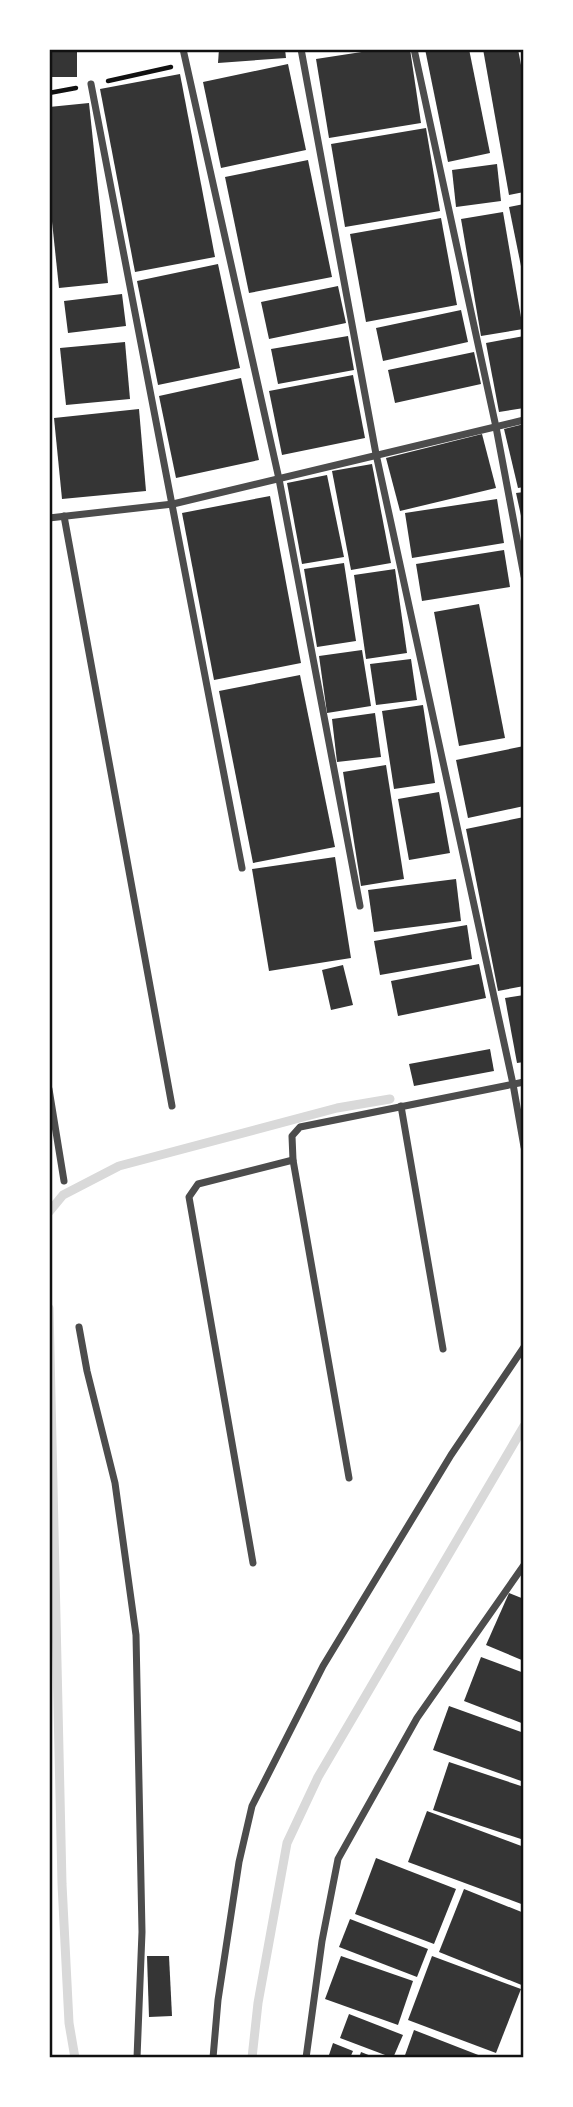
<svg xmlns="http://www.w3.org/2000/svg" width="573" height="2107" viewBox="0 0 573 2107" font-family="'IBM Plex Sans',sans-serif">
<style>
.lines{fill:none;stroke-linecap:round;stroke-linejoin:round}
.stream{stroke:#d9d9d9;stroke-width:9}
.building{fill:#353535}
.path{stroke:#111;stroke-width:4.5}
.minor{stroke:#4c4c4c;stroke-width:7}
.neatline{fill:none;stroke:#111;stroke-width:2.5}
</style>
<rect width="100%" height="100%" fill="#fff"/>
<g class="lines">
<g class="stream">
<polyline points="49,1212 63,1195 119,1166 337,1108 390,1099"/>
<polyline points="49,1308 62,1884 69,2023 75,2058"/>
<polyline points="252,2058 258,2003 287,1843 318,1777 524,1426"/>
</g>
</g>
<g class="building">
<rect x="49" y="49" width="28" height="28"/>
<polygon points="219,49 285,49 286,58 218,63"/>
<polygon points="381,49 410,49 421,123 329,138 316,59"/>
<polygon points="425,49 469,49 490,153 448,162"/>
<polygon points="483,49 518,49 524,81 524,192 509,195"/>
<polygon points="288,64 306,150 221,168 203,82"/>
<polygon points="180,74 215,257 135,272 100,89"/>
<polygon points="89,103 108,283 59,288 49,193 49,107"/>
<polygon points="426,128 440,211 345,227 331,144"/>
<polygon points="308,160 332,277 249,293 225,177"/>
<polygon points="497,164 501,201 456,207 452,170"/>
<polygon points="524,204 524,276 523,276 509,207"/>
<polygon points="503,212 523,329 481,336 461,219"/>
<polygon points="441,218 457,305 366,322 350,234"/>
<polygon points="218,264 240,368 158,385 137,281"/>
<polygon points="338,286 346,323 269,339 261,302"/>
<polygon points="122,294 126,326 68,333 64,301"/>
<polygon points="461,310 468,342 383,361 376,328"/>
<polygon points="348,336 354,370 278,384 271,349"/>
<polygon points="524,336 524,408 499,412 486,343"/>
<polygon points="125,342 130,399 66,405 60,348"/>
<polygon points="474,352 481,384 395,403 388,370"/>
<polygon points="353,375 365,438 282,455 269,391"/>
<polygon points="241,378 259,460 176,478 159,396"/>
<polygon points="139,409 146,491 62,499 54,418"/>
<polygon points="524,424 524,487 518,488 504,429"/>
<polygon points="482,434 496,488 400,511 386,458"/>
<polygon points="372,464 391,563 351,570 332,471"/>
<polygon points="327,475 344,557 302,564 287,483"/>
<polygon points="524,492 524,525 523,525 516,493"/>
<polygon points="270,496 301,663 214,680 182,513"/>
<polygon points="497,499 504,543 412,558 405,513"/>
<polygon points="504,550 510,587 422,601 416,564"/>
<polygon points="344,563 356,641 317,647 304,569"/>
<polygon points="395,569 407,653 366,659 354,575"/>
<polygon points="479,604 505,738 459,746 434,612"/>
<polygon points="362,650 371,706 327,713 319,656"/>
<polygon points="411,659 417,700 376,705 370,664"/>
<polygon points="300,675 335,847 253,863 219,691"/>
<polygon points="423,705 435,783 394,789 382,711"/>
<polygon points="375,713 381,757 337,762 332,719"/>
<polygon points="524,746 524,806 468,818 456,760"/>
<polygon points="386,765 404,879 361,886 343,772"/>
<polygon points="439,792 450,853 409,860 398,799"/>
<polygon points="524,817 524,986 498,991 466,829"/>
<polygon points="335,857 351,958 269,971 252,869"/>
<polygon points="456,879 461,921 374,932 368,890"/>
<polygon points="467,925 472,959 380,975 374,941"/>
<polygon points="479,964 486,998 398,1016 391,981"/>
<polygon points="343,965 353,1005 331,1010 322,970"/>
<polygon points="524,995 524,1062 517,1063 505,998"/>
<polygon points="490,1049 494,1071 414,1086 409,1064"/>
<polygon points="509,1593 524,1599 524,1661 486,1645"/>
<polygon points="481,1657 524,1673 524,1724 464,1701"/>
<polygon points="449,1706 524,1733 524,1782 433,1750"/>
<polygon points="449,1762 524,1787 524,1840 433,1810"/>
<polygon points="427,1811 524,1847 524,1905 408,1862"/>
<polygon points="376,1858 456,1889 434,1944 355,1914"/>
<polygon points="464,1889 524,1913 524,1986 439,1952"/>
<polygon points="350,1919 428,1949 417,1977 339,1947"/>
<polygon points="147,1956 169,1956 172,2016 149,2017"/>
<polygon points="341,1956 413,1981 398,2025 325,1999"/>
<polygon points="432,1956 521,1989 496,2053 408,2020"/>
<polygon points="349,2014 403,2035 393,2058 340,2038"/>
<polygon points="414,2030 486,2058 404,2058"/>
<polygon points="333,2043 353,2051 350,2058 328,2058"/>
<polygon points="361,2052 376,2058 359,2058"/>
</g>
<g class="lines">
<g class="path">
<polyline points="108,81 171,67"/>
<polyline points="49,93 76,88"/>
</g>
<g class="minor">
<polyline points="183,49 279,479 360,906"/>
<polyline points="301,49 376,454 513,1084 524,1147"/>
<polyline points="414,49 496,427 524,576"/>
<polyline points="91,84 242,868"/>
<polyline points="64,516 172,1106"/>
<polyline points="49,518 173,504 524,420"/>
<polyline points="49,1089 64,1181"/>
<polyline points="401,1106 443,1349"/>
<polyline points="79,1327 87,1371 115,1483 136,1635 142,1932 137,2058"/>
<polyline points="349,1478 293,1160 292,1136 300,1127 524,1082"/>
<polyline points="253,1563 189,1197 198,1184 293,1160"/>
<polyline points="213,2058 218,2000 239,1862 252,1806 323,1666 451,1455 524,1347"/>
<polyline points="306,2058 322,1941 338,1859 417,1718 524,1565"/>
</g>
</g>
<rect width="573" height="2107" fill="none" stroke="#ffffff" stroke-width="102"/>
<rect x="51" y="51" width="471" height="2005" class="neatline"/>
</svg>
